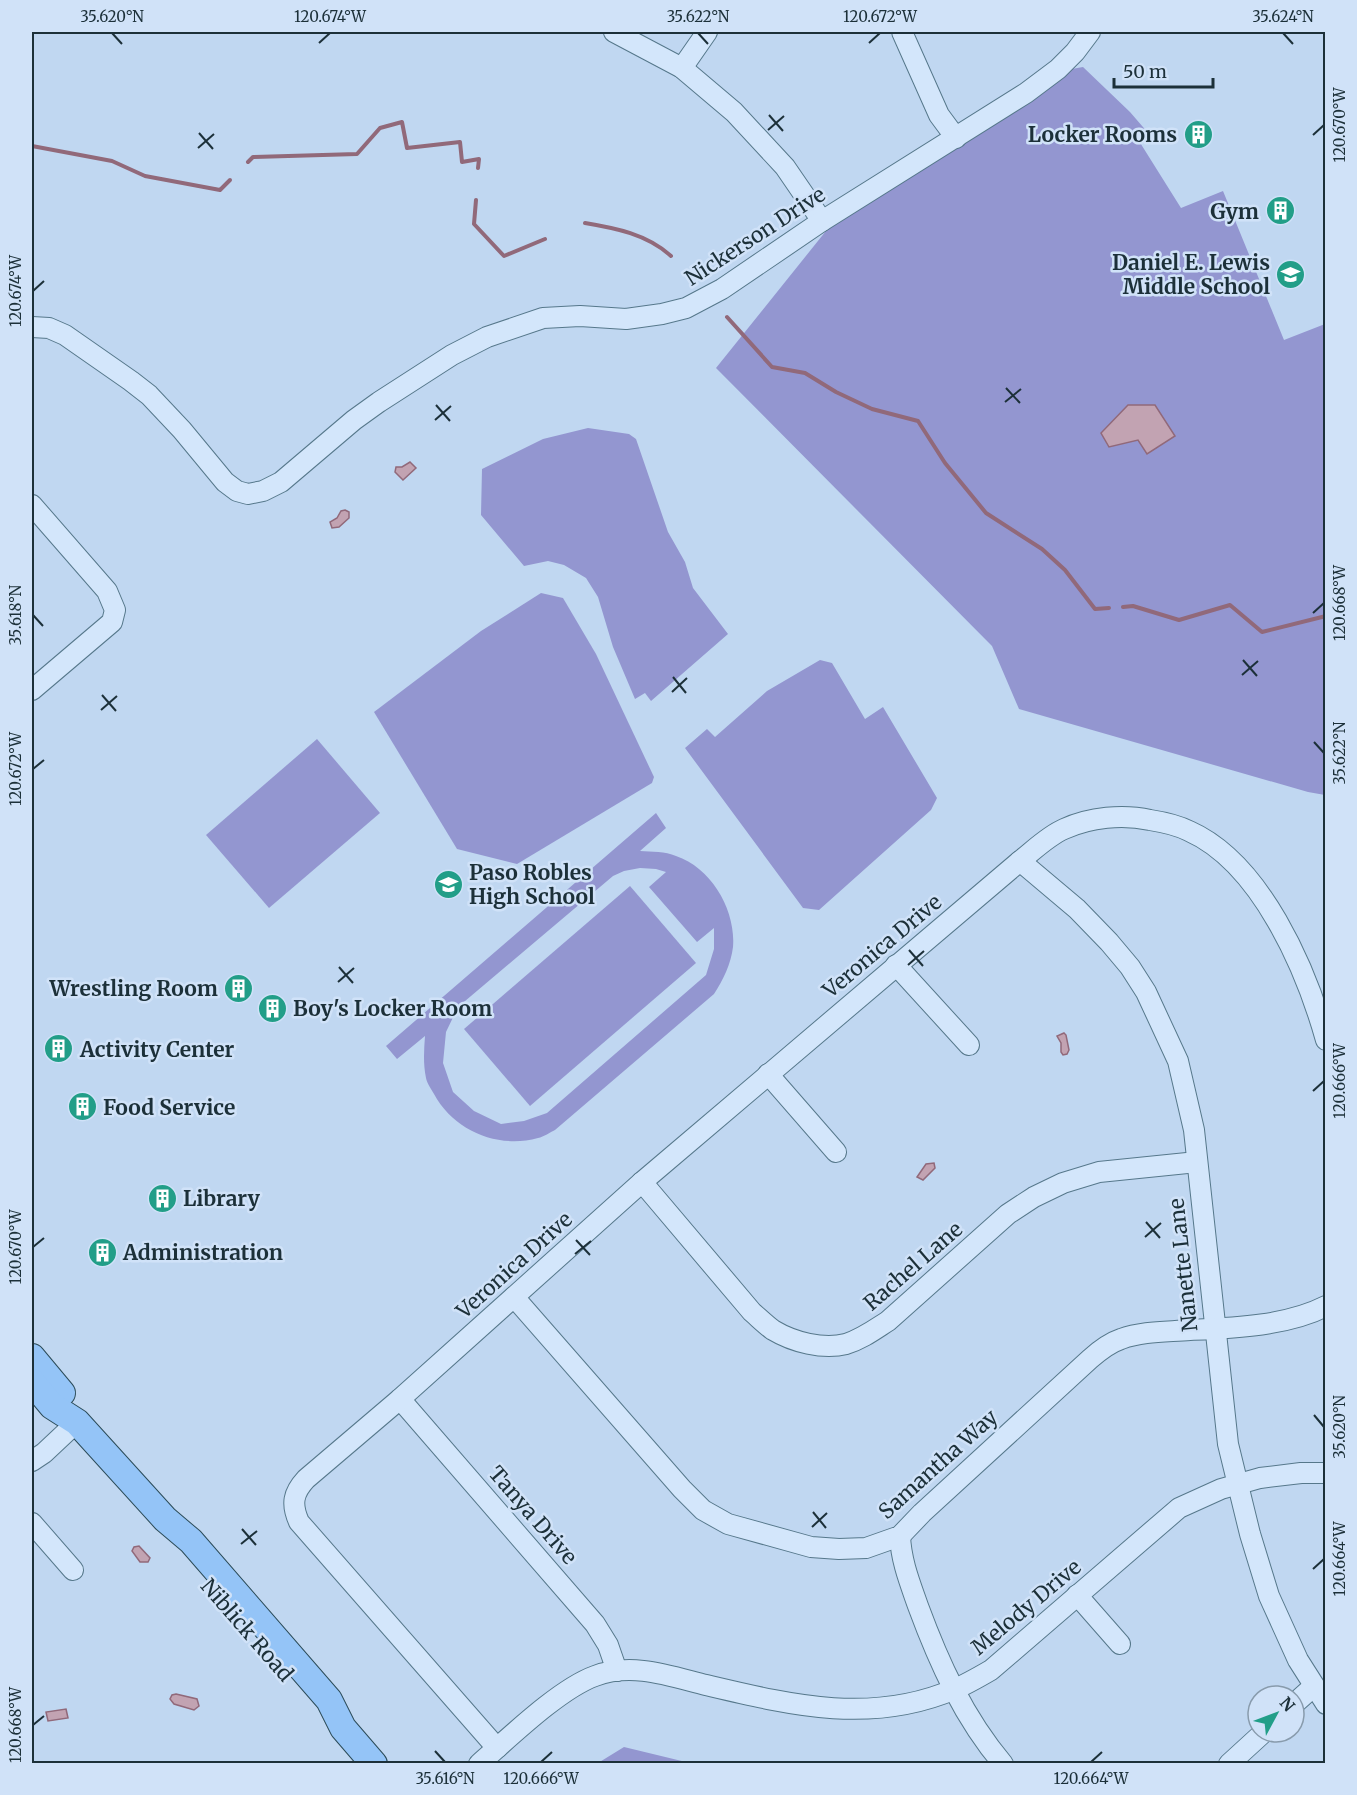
<svg xmlns="http://www.w3.org/2000/svg" width="1357" height="1795" viewBox="0 0 1357 1795" font-family="Merriweather,serif">
<style>
.green{fill:#9396d0;fill-rule:evenodd}
.water{fill:#c2a3b2;stroke:#91697a;stroke-width:1.5}
.lines{fill:none;stroke-linecap:round;stroke-linejoin:round}
.stream{stroke:#91697a;stroke-width:4}
.minor-casing{stroke:#56788b;stroke-width:22}
.major-casing{stroke:#2b4b58;stroke-width:28}
.minor{stroke:#d3e6fb;stroke-width:20}
.major{stroke:#94c4f7;stroke-width:26}
.ticks{fill:none;stroke:#1c3039;stroke-width:2}
.labels{text-anchor:middle;dominant-baseline:central;stroke-width:5;stroke-linejoin:round;paint-order:stroke}
.poi-label{font-size:21px;font-weight:bold;fill:#1c3039;stroke:#d0e2f8;text-anchor:start}
.street-label{font-size:21px;fill:#1c3039;stroke:#d0e2f8}
.neatline{fill:none;stroke:#1c3039;stroke-width:2}
.ticks-label{font-size:15px;text-anchor:middle;fill:#1c3039}
</style>
<rect width="100%" height="100%" fill="#c0d7f1"/>
<g class="green">
<polygon points="1083,67 1130,112 1149,134 1139,141 1181,208 1223,191 1284,340 1325,324 1325,795 1308,792 1019,709 992,646 716,368 846,206 1055,72"/>
<polygon points="588,428 629,434 636,439 668,532 685,562 693,588 728,634 651,701 645,693 635,699 613,647 598,597 586,578 564,565 548,561 524,566 481,515 482,469 543,439"/>
<polygon points="541,593 563,598 596,654 654,777 652,783 517,864 457,849 374,712 481,631"/>
<polygon points="820,660 832,663 865,719 883,707 937,798 931,810 819,910 803,908 685,748 707,729 715,737 767,691"/>
<polygon points="317,739 380,813 269,908 206,835"/>
<path d="M656,813L666,828L640,851C652,852 665,851 676,856C712,868 736,911 733,947C731,964 723,980 714,994L555,1130C550,1132 544,1137 538,1138C498,1149 454,1131 434,1094C431,1089 427,1083 426,1078C423,1063 424,1050 425,1036L397,1059L386,1046ZM640,868L656,869L666,872L649,887L697,942L714,928V949L706,975L547,1113L524,1121L501,1124L474,1111L453,1092L443,1063L446,1032L458,1007L613,876L624,871Z"/>
<polygon points="630,886 696,963 530,1106 464,1029"/>
<polygon points="624,1747 690,1763 598,1763"/>
</g>
<g class="water">
<polygon points="1128,405 1155,405 1175,436 1147,454 1138,440 1109,447 1101,433"/>
<polygon points="410,462 416,468 403,480 395,472 396,467 402,467"/>
<polygon points="345,510 349,512 349,518 339,527 332,528 330,522 337,518 341,511"/>
<polygon points="1064,1033 1066,1035 1069,1050 1067,1054 1063,1055 1061,1052 1061,1043 1057,1036"/>
<polygon points="934,1163 935,1168 923,1180 917,1177 926,1164"/>
<polygon points="139,1546 150,1558 148,1562 140,1562 132,1551 134,1547"/>
<polygon points="176,1694 197,1699 199,1706 194,1710 174,1704 170,1699 172,1695"/>
<polygon points="66,1709 68,1718 48,1721 46,1712"/>
</g>
<g class="lines">
<g class="stream">
<polyline points="32,146 112,161 145,176 220,190 230,180"/>
<polyline points="248,162 253,157 357,154 380,128 402,122 407,148 460,142 462,162 479,159 478,168"/>
<polyline points="476,200 474,224 504,256 545,239"/>
<path d="M585,223C615,228 647,234 671,256"/>
<polyline points="727,317 772,367 805,373 836,392 872,409 918,421 945,463 986,513 1042,549 1065,570 1095,609 1109,608"/>
<polyline points="1123,607 1133,606 1179,620 1230,605 1262,632 1326,616"/>
</g>
<defs>
<g id="minor">
<polyline points="614,32 682,68 734,112 785,167 822,221"/>
<polyline points="902,32 939,115 956,138"/>
<polyline points="682,68 707,32"/>
<polyline points="32,327 49,328 65,335 131,381 149,395 182,430 225,482 237,491 248,494 263,491 281,482 354,420 379,402 452,355 487,337 543,318 580,316 626,319 662,314 686,308 722,289 822,221 1026,93 1058,69 1075,52 1090,32"/>
<polyline points="32,505 107,591 115,610 112,622 32,690"/>
<polyline points="1020,861 1077,909 1109,942 1130,967 1146,992 1178,1061 1194,1130 1228,1444 1250,1534 1269,1596 1298,1660 1326,1704"/>
<polyline points="896,965 969,1045"/>
<polyline points="768,1074 836,1152"/>
<path d="M642,1182L752,1312C759,1318 766,1325 773,1330C793,1342 823,1350 846,1344C862,1339 874,1330 888,1321L1008,1214L1034,1197L1063,1183L1099,1172L1197,1162"/>
<path d="M514,1297L682,1489L703,1510L728,1524L811,1547L839,1549L866,1548L900,1536L922,1513L1090,1359C1099,1351 1109,1343 1121,1339C1143,1331 1167,1332 1190,1330C1233,1328 1287,1326 1326,1306"/>
<polyline points="400,1399 595,1624 608,1645 617,1671"/>
<polyline points="32,1461 44,1453 77,1422"/>
<polyline points="32,1523 73,1570"/>
<path d="M900,1536C901,1561 910,1583 918,1606C939,1663 964,1718 1003,1764"/>
<polyline points="1077,1595 1120,1644"/>
<polyline points="1294,1704 1314,1686"/>
<path d="M497,1748L299,1522C291,1504 293,1493 306,1479L400,1399L642,1182L1020,861C1034,850 1048,836 1064,829C1090,817 1123,814 1150,820C1163,822 1177,825 1189,831C1261,863 1306,969 1326,1040"/>
<path d="M479,1764C509,1738 559,1689 595,1676C632,1662 670,1676 706,1685C791,1705 871,1725 955,1689C967,1684 979,1677 991,1670L1179,1508L1221,1489L1260,1478L1301,1473H1326"/>
<polyline points="1229,1764 1264,1732"/>
</g>
<g id="major">
<polyline points="32,1357 62,1393"/>
<polyline points="32,1382 52,1406 77,1422 165,1519 191,1541 329,1700 343,1728 374,1764"/>
</g>
</defs>
<use href="#minor" class="minor-casing"/>
<use href="#major" class="major-casing"/>
<use href="#minor" class="minor"/>
<use href="#major" class="major"/>
</g>
<path class="ticks" d="M112,33L122,44M698,33L708,44M1283,33L1293,44M319,43L330,33M869,43L880,33M769,115L783,131M768,130L784,116M199,133L213,149M1313,135L1324,125M198,148L214,134M33,291L44,281M1006,388L1020,403M1005,402L1021,389M436,405L450,421M435,420L451,406M1313,613L1324,603M33,615L43,626M1243,660L1257,676M1242,675L1258,661M673,677L686,693M672,692L687,678M102,695L116,711M101,710L117,696M1314,742L1324,753M33,769L44,760M909,950L923,966M908,965L924,951M339,967L353,983M338,982L354,968M1313,1091L1324,1081M1146,1222L1160,1238M1145,1237L1161,1223M576,1240L590,1255M33,1247L44,1238M575,1254L591,1241M1314,1415L1324,1427M813,1512L826,1528M812,1527L827,1513M242,1529L256,1545M241,1544L257,1531M1313,1569L1324,1559M33,1725L44,1716M435,1751L445,1762M541,1762L552,1752M1091,1762L1102,1752"/>
<defs>
<symbol id="building-disc" viewBox="-11 -11 22 22"><circle r="9.5" fill="#229e88" stroke="#d0e2f8"/><path d="M-4-6H4V6H1V3H-1V6H-4ZM-2.5-4.3h1.7v1.8h-1.7ZM.8-4.3h1.7v1.8H.8ZM-2.5-1h1.7V.8h-1.7ZM.8-1h1.7V.8H.8Z" fill="#fff"/></symbol>
<symbol id="school-disc" viewBox="-11 -11 22 22"><circle r="9.5" fill="#229e88" stroke="#d0e2f8"/><path d="M0-5L7-2L0 1L-7-2ZM-4 1L0 2.5L4 1V4Q0 6-4 4Z" fill="#fff"/></symbol>
</defs>
<g fill-rule="evenodd">
<use href="#building-disc" x="1182" y="118" width="33" height="33"/>
<use href="#building-disc" x="1264" y="194" width="33" height="33"/>
<use href="#school-disc" x="1274" y="258" width="33" height="33"/>
<use href="#school-disc" x="432" y="868" width="33" height="33"/>
<use href="#building-disc" x="222" y="972" width="33" height="33"/>
<use href="#building-disc" x="256" y="992" width="33" height="33"/>
<use href="#building-disc" x="42" y="1032" width="33" height="33"/>
<use href="#building-disc" x="66" y="1090" width="33" height="33"/>
<use href="#building-disc" x="146" y="1182" width="33" height="33"/>
<use href="#building-disc" x="86" y="1236" width="33" height="33"/>
</g>
<g class="labels">
<g class="poi-label">
<text x="1177" y="134" text-anchor="end">Locker Rooms</text>
<text x="1259" y="211" text-anchor="end">Gym</text>
<text x="1270" y="262" text-anchor="end">Daniel E. Lewis<tspan x="1270" dy="24">Middle School</tspan></text>
<text x="469" y="872">Paso Robles<tspan x="469" dy="24">High School</tspan></text>
<text x="218" y="988" text-anchor="end">Wrestling Room</text>
<text x="293" y="1008">Boy's Locker Room</text>
<text x="80" y="1049">Activity Center</text>
<text x="103" y="1107">Food Service</text>
<text x="183" y="1198">Library</text>
<text x="123" y="1252">Administration</text>
</g>
<g class="street-label">
<text transform="translate(755 236) rotate(-33)">Nickerson Drive</text>
<text transform="translate(882 946) rotate(-40)">Veronica Drive</text>
<text transform="translate(514 1265) rotate(-42)">Veronica Drive</text>
<text transform="translate(1183 1265) rotate(-96)">Nanette Lane</text>
<text transform="translate(913 1266) rotate(-41)">Rachel Lane</text>
<text transform="translate(938 1464) rotate(-42)">Samantha Way</text>
<text transform="translate(533 1515) rotate(49)">Tanya Drive</text>
<text transform="translate(1026 1607) rotate(-40)">Melody Drive</text>
<text transform="translate(247 1630) rotate(49)">Niblick Road</text>
</g>
</g>
<rect width="1357" height="1795" fill="none" stroke="#d0e2f8" stroke-width="66"/>
<g transform="translate(1276 1714) rotate(49)"><circle r="28" fill="#d0e2f8" stroke="#889bac" stroke-width="1.5"/>
<path d="M0-4.5L10 22L0 15L-10 22Z" fill="#229e88"/>
<text y="-9" font-size="16" font-weight="bold" text-anchor="middle" fill="#1c3039">N</text>
</g>
<path d="M1114 78v9h99v-9" fill="none" stroke="#1c3039" stroke-width="3"/>
<text x="1123" y="78" font-size="18" fill="#1c3039" stroke="#d0e2f8" stroke-width="4.5" paint-order="stroke">50 m</text>
<rect x="33" y="33" width="1291" height="1729" class="neatline"/>
<g class="ticks-label">
<text x="112" y="22">35.620°N</text>
<text x="330" y="22">120.674°W</text>
<text x="698" y="22">35.622°N</text>
<text x="880" y="22">120.672°W</text>
<text x="1283" y="22">35.624°N</text>
<text transform="translate(1340 125) rotate(-90)" y="5">120.670°W</text>
<text transform="translate(16 291) rotate(-90)" y="5">120.674°W</text>
<text transform="translate(1340 603) rotate(-90)" y="5">120.668°W</text>
<text transform="translate(16 615) rotate(-90)" y="5">35.618°N</text>
<text transform="translate(1340 753) rotate(-90)" y="5">35.622°N</text>
<text transform="translate(16 769) rotate(-90)" y="5">120.672°W</text>
<text transform="translate(1340 1081) rotate(-90)" y="5">120.666°W</text>
<text transform="translate(16 1247) rotate(-90)" y="5">120.670°W</text>
<text transform="translate(1340 1427) rotate(-90)" y="5">35.620°N</text>
<text transform="translate(1340 1559) rotate(-90)" y="5">120.664°W</text>
<text transform="translate(16 1725) rotate(-90)" y="5">120.668°W</text>
<text x="445" y="1784">35.616°N</text>
<text x="541" y="1784">120.666°W</text>
<text x="1091" y="1784">120.664°W</text>
</g>
</svg>
